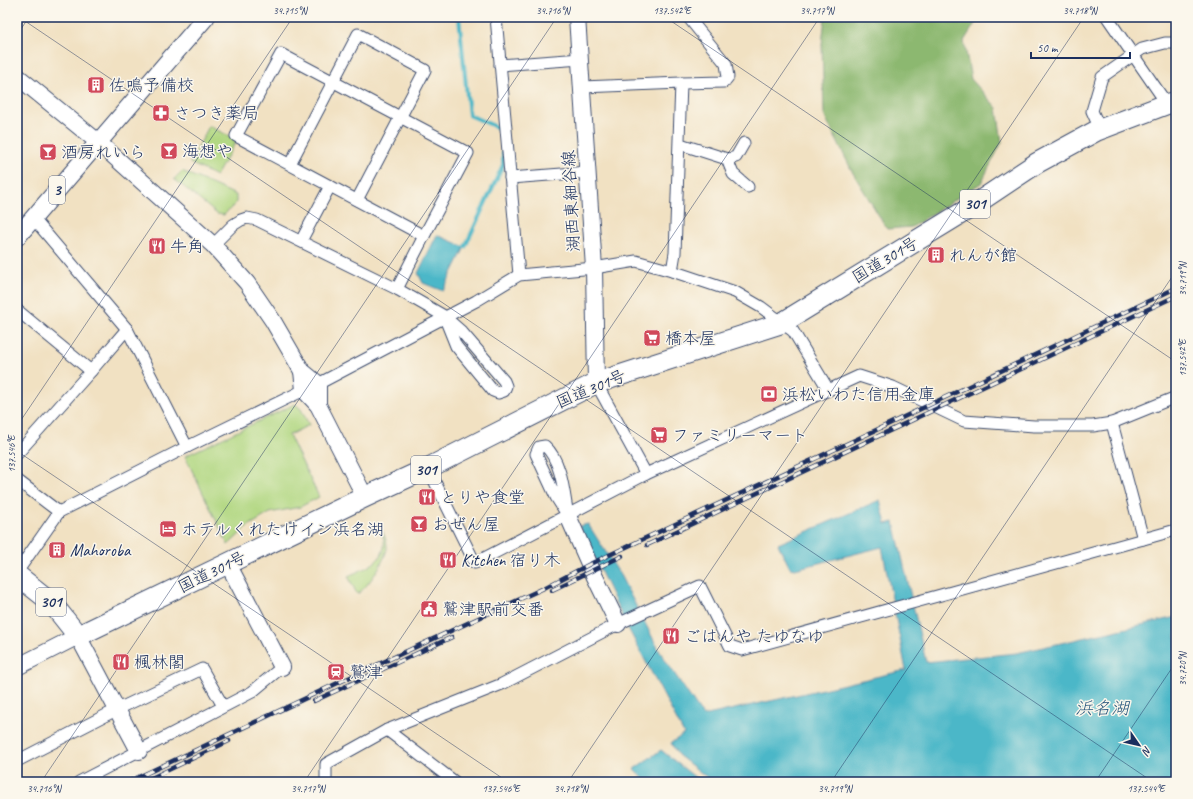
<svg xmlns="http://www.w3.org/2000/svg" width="1193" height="799" viewBox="0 0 1193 799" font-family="Caveat,'Klee One',sans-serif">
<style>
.green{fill:#b1d781;stroke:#668370}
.forest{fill:#8cb86f;stroke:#547466}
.water{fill:#4bb7c8;stroke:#337393}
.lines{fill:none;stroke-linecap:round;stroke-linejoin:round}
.stream{stroke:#4bb7c8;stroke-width:4}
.street-casing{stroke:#3b4a6d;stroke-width:13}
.secondary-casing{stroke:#3b4a6d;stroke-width:18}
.primary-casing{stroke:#3b4a6d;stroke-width:19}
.highway-casing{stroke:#3b4a6d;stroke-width:22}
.street{stroke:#fff;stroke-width:11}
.secondary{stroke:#fff;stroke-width:16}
.primary{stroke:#fff;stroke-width:17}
.highway{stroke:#fff;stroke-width:20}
.rail-casing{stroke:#1b2f5e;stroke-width:4.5}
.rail{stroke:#fbf7ec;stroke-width:3;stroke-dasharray:9;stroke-linecap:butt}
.ticks{fill:none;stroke:#1b2f5e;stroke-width:1;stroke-opacity:0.45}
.labels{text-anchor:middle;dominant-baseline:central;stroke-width:3;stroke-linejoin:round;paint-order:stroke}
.shield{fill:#fbf7ec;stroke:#5e6b89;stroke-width:1}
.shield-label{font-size:16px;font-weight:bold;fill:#1b2f5e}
.poi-label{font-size:17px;fill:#1b2f5e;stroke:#fbf7ec;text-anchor:start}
.street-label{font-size:17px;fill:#1b2f5e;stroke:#fbf7ec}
.water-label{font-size:18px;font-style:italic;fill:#29587e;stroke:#fbf7ec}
.neatline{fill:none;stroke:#1b2f5e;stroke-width:1.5}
.ticks-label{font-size:10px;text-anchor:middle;fill:#1b2f5e}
</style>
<rect width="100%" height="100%" fill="#fbf7ec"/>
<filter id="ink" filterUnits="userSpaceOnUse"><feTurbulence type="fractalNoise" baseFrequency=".025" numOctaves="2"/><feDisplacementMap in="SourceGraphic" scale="8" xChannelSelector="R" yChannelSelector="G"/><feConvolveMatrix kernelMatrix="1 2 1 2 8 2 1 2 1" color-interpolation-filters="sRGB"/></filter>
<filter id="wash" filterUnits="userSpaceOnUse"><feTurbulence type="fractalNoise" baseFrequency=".012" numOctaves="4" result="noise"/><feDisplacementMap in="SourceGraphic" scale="16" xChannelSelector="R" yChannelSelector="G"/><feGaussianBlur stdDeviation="0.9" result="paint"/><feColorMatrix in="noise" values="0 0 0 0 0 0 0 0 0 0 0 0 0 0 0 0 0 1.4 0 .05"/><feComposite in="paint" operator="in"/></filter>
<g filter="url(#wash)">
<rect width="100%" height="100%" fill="#f1e1c2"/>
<g class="green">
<polygon points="209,126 237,140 216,176 190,163"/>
<polygon points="182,171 236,195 236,203 224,215 217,214 174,179"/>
<polygon points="295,404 301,409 309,425 289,435 319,497 300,507 270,513 245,528 240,534 228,545 185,456"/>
<path d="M376,522C381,527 387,539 387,547C387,558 367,589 357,594L348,576C363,569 387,562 384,540C383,534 379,528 376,522Z"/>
</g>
<polygon class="forest" points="825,17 979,17 964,41 971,79 997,108 1002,142 981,183 912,227 887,229 853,173 824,115 822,44"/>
<g class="water">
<polygon points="437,235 465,247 443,291 423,283 418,273"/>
<polygon points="880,500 886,524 894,522 926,662 1017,653 1176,617 1176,782 713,782 678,755 671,743 684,734 628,628 579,526 588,524 619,573 660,652 703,716 797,695 906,670 882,547 795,569 790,568 778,544"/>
<polygon points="661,750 701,782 642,782 644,779 634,769"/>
</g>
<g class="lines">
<g class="stream">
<polyline points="459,17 469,115 501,129 502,133"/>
<polyline points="465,247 503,165 503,152"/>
</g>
</g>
</g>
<g filter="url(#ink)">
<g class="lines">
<defs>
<g id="street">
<polyline points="496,17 519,275"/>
<polyline points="1107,17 1167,104"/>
<polyline points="500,65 581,59"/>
<polyline points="681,83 724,82 728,77 726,64 688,17"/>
<polyline points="582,87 681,83 675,253 672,271"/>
<polyline points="1100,129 1092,111 1102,77 1142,49 1165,43 1176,43"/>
<polyline points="680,144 727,159 733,174 748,187"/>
<polyline points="727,159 736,157 744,143"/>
<polyline points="290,164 358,34 425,70 357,200"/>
<polyline points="510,178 588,172"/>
<polyline points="33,218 127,329 187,447"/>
<polyline points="301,241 330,186"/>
<polyline points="213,245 233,225 241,220 247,218 257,220 397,289 444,316 461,331 504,381 506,386 504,391 498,393 493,391 456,346 444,316"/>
<polyline points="397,289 424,236 468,153 281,54 236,136 424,236"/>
<polyline points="17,310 91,371"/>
<polyline points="596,383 646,474"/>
<polyline points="318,384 476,301 519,275 594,268 636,261 672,271 735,292 761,307 793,331 828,389"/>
<polyline points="1112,423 1143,539"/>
<path d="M545,446C562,461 564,494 568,516L556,497L536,454L539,447Z"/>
<polyline points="17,454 91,371 127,329"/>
<polyline points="428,468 475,563 646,474 859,376 893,387 964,421 1034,426 1093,426 1112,423 1176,397"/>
<polyline points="17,480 59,512"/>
<polyline points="17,572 59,512 187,447 304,390"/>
<polyline points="387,730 455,782"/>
<polyline points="17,761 118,709 202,669 223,706"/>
<polyline points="79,782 252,692 282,667"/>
<polyline points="326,782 326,764 387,730 502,684 618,624 700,586 730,646 742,650 1176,530"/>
</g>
<g id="secondary">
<polyline points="577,17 594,268 596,383"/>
<polyline points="17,76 98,142 213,245 247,283 273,321 302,371 318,384 318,405"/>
<polyline points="302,371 304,390 318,405 365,497"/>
<polyline points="568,516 595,577 618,624"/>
<polyline points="228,564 282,667"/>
<polyline points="17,667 78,636 139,751"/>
</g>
<polyline id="primary" points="17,237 206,17"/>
<polyline id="highway" points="17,575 51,602 78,636 365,497 428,468 596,383 782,323 965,211 1037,163 1096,131 1167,104 1176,102"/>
</defs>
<use href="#street" class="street-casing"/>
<use href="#secondary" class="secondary-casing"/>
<use href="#primary" class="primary-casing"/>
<use href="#highway" class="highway-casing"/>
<use href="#street" class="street"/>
<use href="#secondary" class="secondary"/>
<use href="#primary" class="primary"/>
<use href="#highway" class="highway"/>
<defs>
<g id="rail">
<polyline points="647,545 1176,296"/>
<polyline points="552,590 622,556"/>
<polyline points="314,701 452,637"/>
<polyline points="128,782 342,681 544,588 590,564 872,432 1176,288"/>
<polyline points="143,782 229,741"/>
</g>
</defs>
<use href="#rail" class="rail-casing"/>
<use href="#rail" class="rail"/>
</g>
</g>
<path class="ticks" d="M19,17L1153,782M665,17L1176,362M17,35L29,17M17,426L293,17M17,451L508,782M41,782L557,17M304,782L820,17M568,782L1084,17M831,782L1176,271M1095,782L1176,662"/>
<defs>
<symbol id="building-square" viewBox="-11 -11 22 22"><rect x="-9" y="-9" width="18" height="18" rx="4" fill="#d1495b" stroke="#fbf7ec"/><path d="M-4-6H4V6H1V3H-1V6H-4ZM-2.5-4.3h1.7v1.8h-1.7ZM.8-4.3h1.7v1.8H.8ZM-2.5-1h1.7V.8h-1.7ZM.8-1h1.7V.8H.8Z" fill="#fff"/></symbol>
<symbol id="pharmacy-square" viewBox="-11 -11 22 22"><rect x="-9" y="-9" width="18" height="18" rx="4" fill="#d1495b" stroke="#fbf7ec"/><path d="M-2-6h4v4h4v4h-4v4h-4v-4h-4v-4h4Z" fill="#fff"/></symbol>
<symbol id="bar-square" viewBox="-11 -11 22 22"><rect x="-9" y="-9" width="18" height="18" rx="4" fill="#d1495b" stroke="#fbf7ec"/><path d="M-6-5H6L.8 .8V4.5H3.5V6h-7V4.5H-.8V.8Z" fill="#fff"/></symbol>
<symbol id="restaurant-square" viewBox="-11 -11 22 22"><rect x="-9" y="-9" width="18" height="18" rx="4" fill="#d1495b" stroke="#fbf7ec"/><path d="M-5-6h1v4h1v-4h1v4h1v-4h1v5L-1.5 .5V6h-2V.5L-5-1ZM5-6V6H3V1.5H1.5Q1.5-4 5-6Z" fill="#fff"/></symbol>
<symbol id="supermarket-square" viewBox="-11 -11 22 22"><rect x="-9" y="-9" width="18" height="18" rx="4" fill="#d1495b" stroke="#fbf7ec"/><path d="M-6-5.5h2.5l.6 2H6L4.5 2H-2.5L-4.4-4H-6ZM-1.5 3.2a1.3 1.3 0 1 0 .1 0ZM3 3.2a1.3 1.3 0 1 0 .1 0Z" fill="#fff"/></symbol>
<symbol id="bank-square" viewBox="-11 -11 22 22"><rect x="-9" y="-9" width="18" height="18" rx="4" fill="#d1495b" stroke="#fbf7ec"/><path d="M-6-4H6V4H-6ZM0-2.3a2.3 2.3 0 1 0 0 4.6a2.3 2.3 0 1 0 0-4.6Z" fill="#fff"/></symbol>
<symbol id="hotel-square" viewBox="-11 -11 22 22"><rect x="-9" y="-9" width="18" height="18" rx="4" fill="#d1495b" stroke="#fbf7ec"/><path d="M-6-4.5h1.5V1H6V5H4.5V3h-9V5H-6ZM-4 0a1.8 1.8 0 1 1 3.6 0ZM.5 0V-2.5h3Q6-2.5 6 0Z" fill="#fff"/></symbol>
<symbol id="civic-square" viewBox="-11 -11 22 22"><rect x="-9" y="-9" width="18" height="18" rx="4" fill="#d1495b" stroke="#fbf7ec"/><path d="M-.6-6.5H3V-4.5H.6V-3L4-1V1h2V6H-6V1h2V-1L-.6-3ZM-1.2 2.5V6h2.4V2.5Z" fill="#fff"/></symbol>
<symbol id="station-square" viewBox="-11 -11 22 22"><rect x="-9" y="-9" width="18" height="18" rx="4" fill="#d1495b" stroke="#fbf7ec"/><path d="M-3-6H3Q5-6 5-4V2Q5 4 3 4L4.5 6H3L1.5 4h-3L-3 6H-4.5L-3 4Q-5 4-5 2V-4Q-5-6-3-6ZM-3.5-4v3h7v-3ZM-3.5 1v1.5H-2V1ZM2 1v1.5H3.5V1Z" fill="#fff"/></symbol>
</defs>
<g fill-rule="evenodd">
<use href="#building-square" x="86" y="75" width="20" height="20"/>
<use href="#pharmacy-square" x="151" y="103" width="20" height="20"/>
<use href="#bar-square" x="159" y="141" width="20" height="20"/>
<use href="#bar-square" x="38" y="142" width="20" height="20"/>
<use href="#restaurant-square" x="147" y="236" width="20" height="20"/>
<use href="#building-square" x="926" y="245" width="20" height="20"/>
<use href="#supermarket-square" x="642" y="328" width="20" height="20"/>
<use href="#bank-square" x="759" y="384" width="20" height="20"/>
<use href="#supermarket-square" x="649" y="425" width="20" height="20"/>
<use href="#restaurant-square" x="417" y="487" width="20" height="20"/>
<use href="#bar-square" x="409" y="514" width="20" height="20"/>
<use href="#hotel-square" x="158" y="519" width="20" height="20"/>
<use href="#building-square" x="47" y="540" width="20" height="20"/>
<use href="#restaurant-square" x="438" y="550" width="20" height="20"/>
<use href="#civic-square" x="419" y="599" width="20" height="20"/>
<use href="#restaurant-square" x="661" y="626" width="20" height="20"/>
<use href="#restaurant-square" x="111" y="652" width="20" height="20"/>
<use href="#station-square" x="326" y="662" width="20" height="20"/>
</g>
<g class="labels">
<g class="shield">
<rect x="49" y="176" width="16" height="28" rx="3"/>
<rect x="960" y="190" width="30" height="28" rx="3"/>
<rect x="411" y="456" width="30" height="28" rx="3"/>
<rect x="36" y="588" width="30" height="28" rx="3"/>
</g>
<g class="shield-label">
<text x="57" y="190">3</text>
<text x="975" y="204">301</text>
<text x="426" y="470">301</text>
<text x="51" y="602">301</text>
</g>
<g class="poi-label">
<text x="109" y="85">佐鳴予備校</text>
<text x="174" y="113">さつき薬局</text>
<text x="182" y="151">海想や</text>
<text x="61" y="152">酒房れいら</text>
<text x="170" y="246">牛角</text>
<text x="949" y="255">れんが館</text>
<text x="665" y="338">橋本屋</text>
<text x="782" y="394">浜松いわた信用金庫</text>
<text x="672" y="435">ファミリーマート</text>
<text x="440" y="497">とりや食堂</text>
<text x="432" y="524">おぜん屋</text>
<text x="181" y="529">ホテルくれたけイン浜名湖</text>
<text x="70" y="550">Mahoroba</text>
<text x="461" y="560">Kitchen 宿り木</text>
<text x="442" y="609">鷲津駅前交番</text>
<text x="684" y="636">ごはんや たゆなゆ</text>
<text x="134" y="662">楓林閣</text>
<text x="349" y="672">鷲津</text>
</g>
<g class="street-label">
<text transform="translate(571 201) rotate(-93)">湖西東細谷線</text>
<text transform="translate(885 260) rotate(-31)">国道301号</text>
<text transform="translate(591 389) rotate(-23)">国道301号</text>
<text transform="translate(212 572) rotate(-26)">国道301号</text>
</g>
<g class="water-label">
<text x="1102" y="708">浜名湖</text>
</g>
</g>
<rect width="1193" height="799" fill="none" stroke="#fbf7ec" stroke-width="44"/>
<g transform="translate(1139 745) rotate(124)" stroke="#fbf7ec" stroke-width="3" paint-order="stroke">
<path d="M0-3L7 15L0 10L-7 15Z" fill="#1b2f5e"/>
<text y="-6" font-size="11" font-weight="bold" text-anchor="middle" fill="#1b2f5e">N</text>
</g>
<path d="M1031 52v6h99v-6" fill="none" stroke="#1b2f5e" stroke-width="2"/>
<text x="1037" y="52" font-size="12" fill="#1b2f5e" stroke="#fbf7ec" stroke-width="3" paint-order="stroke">50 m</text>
<rect x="22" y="22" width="1149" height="755" class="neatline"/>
<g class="ticks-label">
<text x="290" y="14">34.715°N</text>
<text x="553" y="14">34.716°N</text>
<text x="672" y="14">137.542°E</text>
<text x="817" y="14">34.717°N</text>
<text x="1080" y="14">34.718°N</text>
<text transform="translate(1182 279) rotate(-90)" y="4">34.719°N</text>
<text transform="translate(1182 358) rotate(-90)" y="4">137.542°E</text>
<text transform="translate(11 454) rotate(-90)" y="4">137.546°E</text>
<text transform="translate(1182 669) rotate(-90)" y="4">34.720°N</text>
<text x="44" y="792">34.716°N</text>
<text x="308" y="792">34.717°N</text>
<text x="501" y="792">137.546°E</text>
<text x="571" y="792">34.718°N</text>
<text x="835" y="792">34.719°N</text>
<text x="1146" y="792">137.544°E</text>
</g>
</svg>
